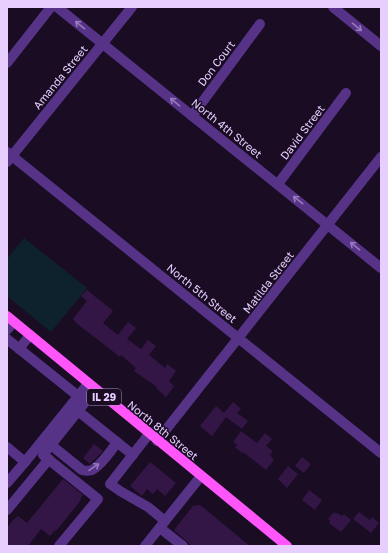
<svg xmlns="http://www.w3.org/2000/svg" width="388" height="553" viewBox="0 0 388 553" font-family="'Golos Text',sans-serif">
<style>
.green{fill:#0e222e}
.building{fill:#331646}
.lines{fill:none;stroke-linecap:round;stroke-linejoin:round}
.minor{stroke:#573387;stroke-width:10}
.major{stroke:#ff55fa;stroke-width:10}
.oneway{stroke:#9879bd}
.labels{text-anchor:middle;dominant-baseline:central;stroke-width:3;stroke-linejoin:round;paint-order:stroke}
.shield{fill:#190c23;stroke:#a994bd;stroke-width:1}
.shield-label{font-size:10px;font-weight:bold;fill:#e7ceff}
.street-label{font-size:11px;fill:#e7ceff;stroke:#190c23}
</style>
<rect width="100%" height="100%" fill="#190c23"/>
<polygon class="green" points="24,238 87,288 51,332 7,296 7,259"/>
<g class="building">
<polygon points="87,290 113,311 103,323 118,335 128,322 136,328 127,339 141,349 148,340 156,346 149,355 165,368 167,364 176,371 169,381 174,386 166,397 156,388 157,387 134,371 136,368 121,355 120,357 75,322 75,321 73,319 87,301 81,296"/>
<polygon points="233,402 241,409 237,413 248,421 242,429 226,417 212,436 200,426 216,406 224,413"/>
<polygon points="241,431 257,443 265,433 272,439 266,446 273,451 270,455 274,460 266,470 243,452 242,453 235,447 237,445 233,442"/>
<polygon points="94,444 103,451 90,464 83,458"/>
<polygon points="302,457 311,464 304,473 295,466"/>
<polygon points="150,462 176,483 165,496 157,489 153,494 147,489 142,496 130,486"/>
<polygon points="288,466 298,474 287,488 278,479"/>
<polygon points="63,479 83,495 80,499 81,500 56,531 55,530 50,536 41,529 28,546 7,546 7,528 13,520 18,516 27,523"/>
<polygon points="309,490 322,500 315,510 302,500"/>
<polygon points="200,505 250,546 192,546 174,530 193,506"/>
<polygon points="334,512 336,514 337,513 342,516 344,514 351,520 341,532 329,523 330,521 328,519"/>
<polygon points="359,512 370,520 372,517 379,523 371,533 353,519"/>
</g>
<g class="lines">
<g class="minor">
<polyline points="57,7 381,268"/>
<polyline points="333,7 381,46"/>
<polyline points="7,63 51,7"/>
<polyline points="192,116 260,24"/>
<polyline points="7,152 381,453"/>
<polyline points="7,162 132,7"/>
<polyline points="278,184 346,93"/>
<polyline points="7,330 14,322"/>
<polyline points="7,339 78,396"/>
<polyline points="19,349 30,335"/>
<polyline points="78,411 133,455"/>
<polyline points="149,434 110,484 120,491 148,507 165,521"/>
<polyline points="157,441 381,157"/>
<path d="M51,445L82,470C85,471 89,471 92,470C100,466 112,450 117,442"/>
<polyline points="7,447 25,462 88,384"/>
<polyline points="7,483 25,462"/>
<polyline points="7,510 49,459"/>
<polyline points="160,528 183,546"/>
<polyline points="59,546 98,499 43,455 95,390"/>
<polyline points="145,546 201,476"/>
</g>
<polyline class="major" points="7,316 287,546"/>
</g>
<defs><path id="oneway-shaft" d="M-6 0H5M1.5-3L5.5 0L1.5 3" fill="none" stroke-width="1.6" stroke-linecap="round" stroke-linejoin="round"/></defs>
<g class="oneway">
<use href="#oneway-shaft" transform="translate(80 25) rotate(-141)"/>
<use href="#oneway-shaft" transform="translate(357 27) rotate(39)"/>
<use href="#oneway-shaft" transform="translate(175 102) rotate(-141)"/>
<use href="#oneway-shaft" transform="translate(298 200) rotate(-142)"/>
<use href="#oneway-shaft" transform="translate(355 246) rotate(-141)"/>
<use href="#oneway-shaft" transform="translate(94 467) rotate(-34)"/>
</g>
<g class="labels">
<rect class="shield" x="87" y="389" width="34" height="16" rx="3"/>
<g class="shield-label">
<text x="104" y="397">IL 29</text>
</g>
<g class="street-label">
<text transform="translate(216 63) rotate(-53)">Don Court</text>
<text transform="translate(60 77) rotate(-51)">Amanda Street</text>
<text transform="translate(227 128) rotate(39)">North 4th Street</text>
<text transform="translate(302 132) rotate(-53)">David Street</text>
<text transform="translate(268 282) rotate(-52)">Matilda Street</text>
<text transform="translate(202 293) rotate(39)">North 5th Street</text>
<text transform="translate(163 430) rotate(39)">North 8th Street</text>
</g>
</g>
<rect width="388" height="553" fill="none" stroke="#e7ceff" stroke-width="16"/>
</svg>
